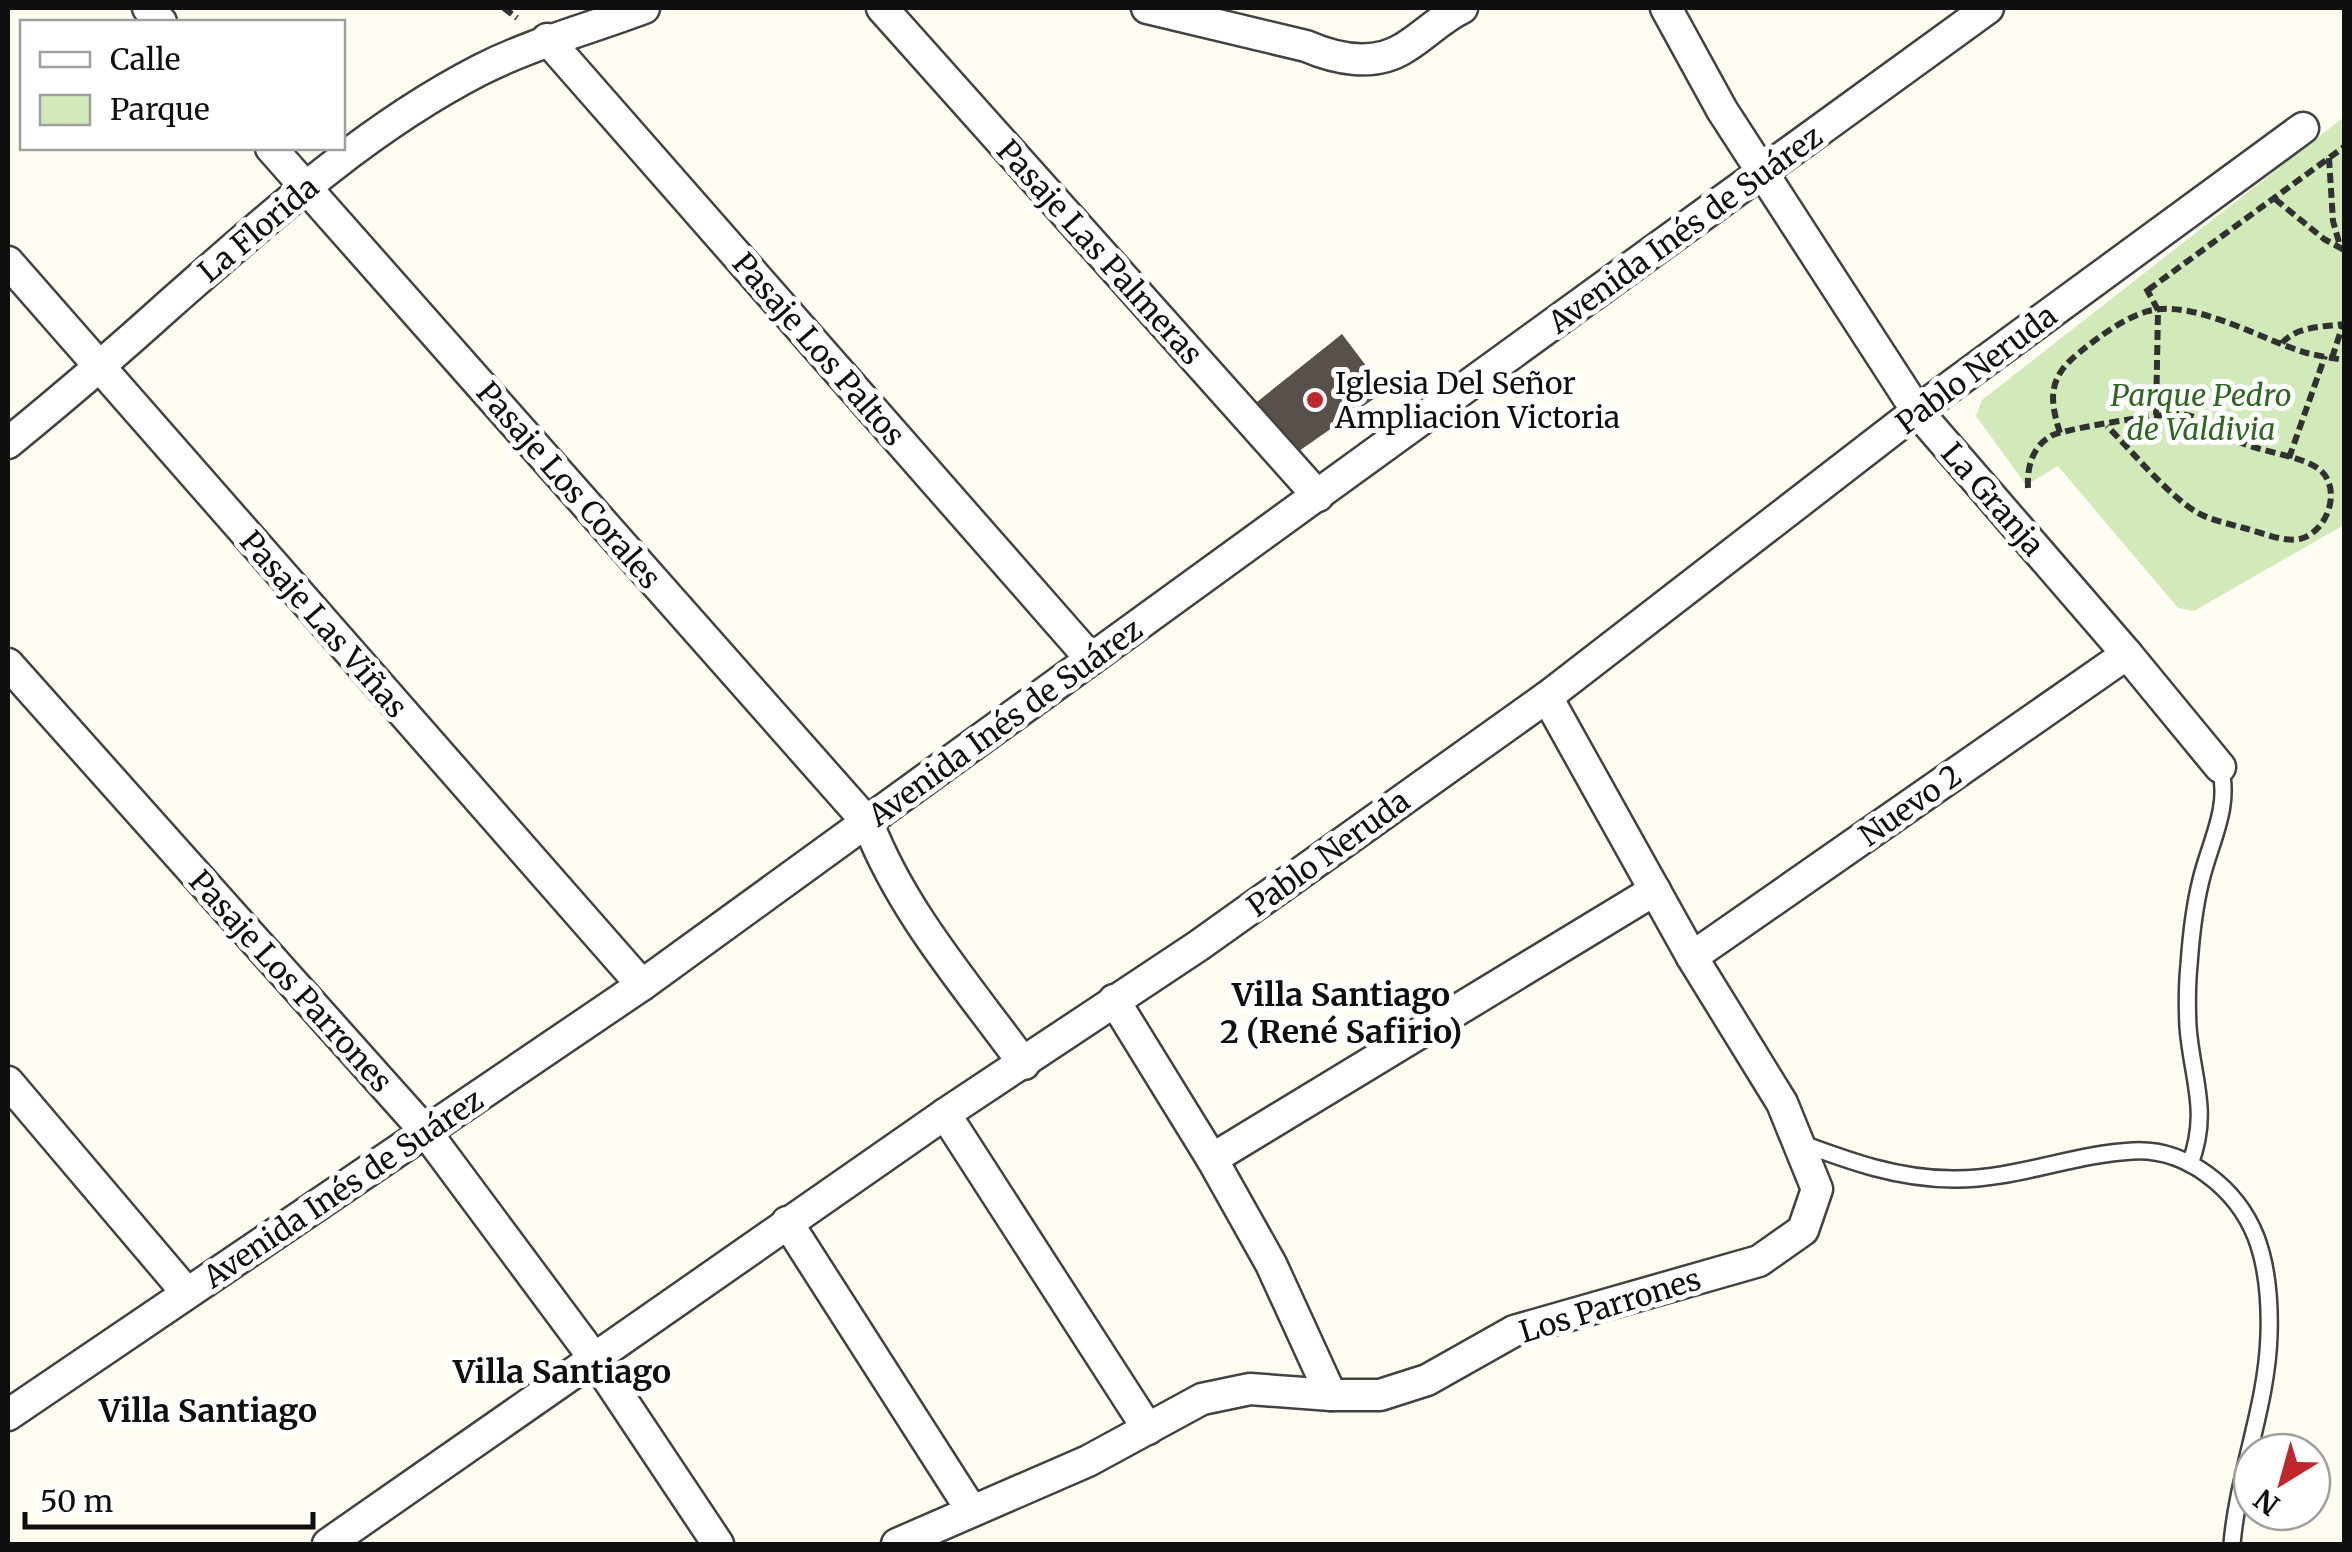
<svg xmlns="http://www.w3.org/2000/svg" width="2352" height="1552" viewBox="0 0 2352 1552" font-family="Merriweather,serif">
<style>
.green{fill:#d2eaba}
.building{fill:#58504b}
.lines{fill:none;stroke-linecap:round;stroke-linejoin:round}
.lane-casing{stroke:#424242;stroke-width:20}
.street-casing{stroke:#424242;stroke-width:35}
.path{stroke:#313131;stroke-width:6;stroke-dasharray:10 5;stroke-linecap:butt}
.lane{stroke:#fff;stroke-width:15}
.street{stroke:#fff;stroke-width:30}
.poi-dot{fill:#c0262b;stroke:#fff;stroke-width:4}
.labels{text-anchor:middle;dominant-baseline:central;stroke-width:10;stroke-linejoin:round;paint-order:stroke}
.street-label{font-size:30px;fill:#0f0f0f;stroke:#fff}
.poi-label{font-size:30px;fill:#0f0f0f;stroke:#fff;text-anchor:start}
.park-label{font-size:30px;font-style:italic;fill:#2c681e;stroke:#fff}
.neighbourhood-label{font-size:32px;font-weight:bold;fill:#0f0f0f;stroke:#fff}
</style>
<rect width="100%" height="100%" fill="#fffcf1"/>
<polygon class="green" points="2344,117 2344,525 2194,611 2178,608 2058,466 2026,485 1976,416 1982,400"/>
<polygon class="building" points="1342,334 1385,391 1289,458 1247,410"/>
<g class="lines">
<defs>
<g id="lane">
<path d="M1798,1142C1849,1161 1898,1179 1953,1179C2014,1180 2072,1154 2133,1151C2187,1148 2237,1189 2256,1237C2267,1266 2270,1304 2269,1335C2267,1406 2238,1473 2232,1544"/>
<path d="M2190,1164C2210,1111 2192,1079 2188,1027C2187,1006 2187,985 2189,965C2191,936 2194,908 2201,880C2210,842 2231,807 2220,767"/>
</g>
<g id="street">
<polyline points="148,8 161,22"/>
<polyline points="882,8 1318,496"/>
<path d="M1147,8L1306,46C1336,59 1374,67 1404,48C1424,36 1441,18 1462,8"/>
<polyline points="1666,8 1722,110 1917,411 2127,654 2220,767"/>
<polyline points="547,39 1091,659"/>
<path d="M271,148L868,823C902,912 968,987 1024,1064"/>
<polyline points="8,262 642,985"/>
<path d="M8,443C63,398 117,352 170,304C267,219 365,129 480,70C533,43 589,29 644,8"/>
<polyline points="8,664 426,1132 594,1358 718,1544"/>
<polyline points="1692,957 2127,654"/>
<polyline points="1114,1000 1212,1159 1271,1264 1331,1395"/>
<polyline points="8,1082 187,1293"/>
<polyline points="945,1114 1148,1429"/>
<polyline points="1212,1159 1655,890"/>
<polyline points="787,1222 972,1511"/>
<polyline points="8,1415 642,985 1988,8"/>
<polyline points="328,1544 945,1114 1198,946 1547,697 1917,411 2303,128"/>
<polyline points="897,1544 1088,1461 1202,1399 1250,1389 1331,1395 1380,1395 1427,1380 1514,1331 1759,1261 1803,1230 1817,1189 1782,1103 1692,957 1547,697"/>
</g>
</defs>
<use href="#lane" class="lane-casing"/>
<use href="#street" class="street-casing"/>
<g class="path">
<polyline points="504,8 517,18"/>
<polyline points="2329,158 2333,221 2340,246"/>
<polyline points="2275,199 2324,239 2344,250"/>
<polyline points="2146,288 2158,310 2156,417"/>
<polyline points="2148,290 2344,147"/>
<path d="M2282,343C2297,326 2323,327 2344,324"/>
<polyline points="2332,358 2343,324"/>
<path d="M2060,433C2049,398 2048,377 2080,352C2097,338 2123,319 2145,312C2192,297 2261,340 2307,353C2319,356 2332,358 2344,360"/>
<polyline points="2289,458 2325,356"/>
<path d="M2028,488C2027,467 2032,447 2051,436C2062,429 2164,413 2179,414C2201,415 2214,430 2233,439C2257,452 2298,454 2319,469C2342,487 2329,529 2303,538C2286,544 2261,532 2244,528C2230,524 2214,521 2200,514C2171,499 2131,450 2107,426"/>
</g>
<use href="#lane" class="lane"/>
<use href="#street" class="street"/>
</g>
<circle class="poi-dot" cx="1315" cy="400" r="10"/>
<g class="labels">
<g class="street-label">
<text transform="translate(258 229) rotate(-40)">La Florida</text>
<text transform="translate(1685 229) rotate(-36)">Avenida Inés de Suárez</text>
<text transform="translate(1100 252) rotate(48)">Pasaje Las Palmeras</text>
<text transform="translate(819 349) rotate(49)">Pasaje Los Paltos</text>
<text transform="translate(1976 369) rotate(-37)">Pablo Neruda</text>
<text transform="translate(569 485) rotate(49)">Pasaje Los Corales</text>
<text transform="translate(1993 499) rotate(49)">La Granja</text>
<text transform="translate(324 624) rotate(49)">Pasaje Las Viñas</text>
<text transform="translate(1005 722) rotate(-36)">Avenida Inés de Suárez</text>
<text transform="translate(1910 805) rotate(-35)">Nuevo 2</text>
<text transform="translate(1328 853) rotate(-36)">Pablo Neruda</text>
<text transform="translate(291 981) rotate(48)">Pasaje Los Parrones</text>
<text transform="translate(343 1188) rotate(-34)">Avenida Inés de Suárez</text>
<text transform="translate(1610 1305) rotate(-17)">Los Parrones</text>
</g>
<g class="poi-label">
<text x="1335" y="383">Iglesia Del Señor<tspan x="1335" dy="34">Ampliacion Victoria</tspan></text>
</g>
<g class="park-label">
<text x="2201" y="395">Parque Pedro<tspan x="2201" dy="34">de Valdivia</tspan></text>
</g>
<g class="neighbourhood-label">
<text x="1341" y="995">Villa Santiago<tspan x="1341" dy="37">2 (René Safirio)</tspan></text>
<text x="562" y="1372">Villa Santiago</text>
<text x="208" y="1411">Villa Santiago</text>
</g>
</g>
<rect width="2352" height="1552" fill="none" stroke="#0f0f0f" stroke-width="20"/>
<rect x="20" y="20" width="325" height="130" fill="#ffffff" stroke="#9f9f9f" stroke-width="2.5"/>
<rect x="40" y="52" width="50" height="15" fill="#ffffff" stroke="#9f9f9f" stroke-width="2.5"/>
<text x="110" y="70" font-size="30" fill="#0f0f0f">Calle</text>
<rect x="40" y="95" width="50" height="30" fill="#d2eaba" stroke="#9f9f9f" stroke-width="2.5"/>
<text x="110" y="120" font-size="30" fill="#0f0f0f">Parque</text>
<g transform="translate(2282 1482) rotate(217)"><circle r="48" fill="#ffffff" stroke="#9f9f9f" stroke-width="2.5"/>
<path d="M0-8L18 38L0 25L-18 38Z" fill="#c0262b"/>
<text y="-15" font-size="28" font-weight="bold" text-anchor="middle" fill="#0f0f0f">N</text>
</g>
<path d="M25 1512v15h288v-15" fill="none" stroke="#0f0f0f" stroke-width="5"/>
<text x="40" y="1512" font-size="30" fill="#0f0f0f" stroke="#ffffff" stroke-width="8" paint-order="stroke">50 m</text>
</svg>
